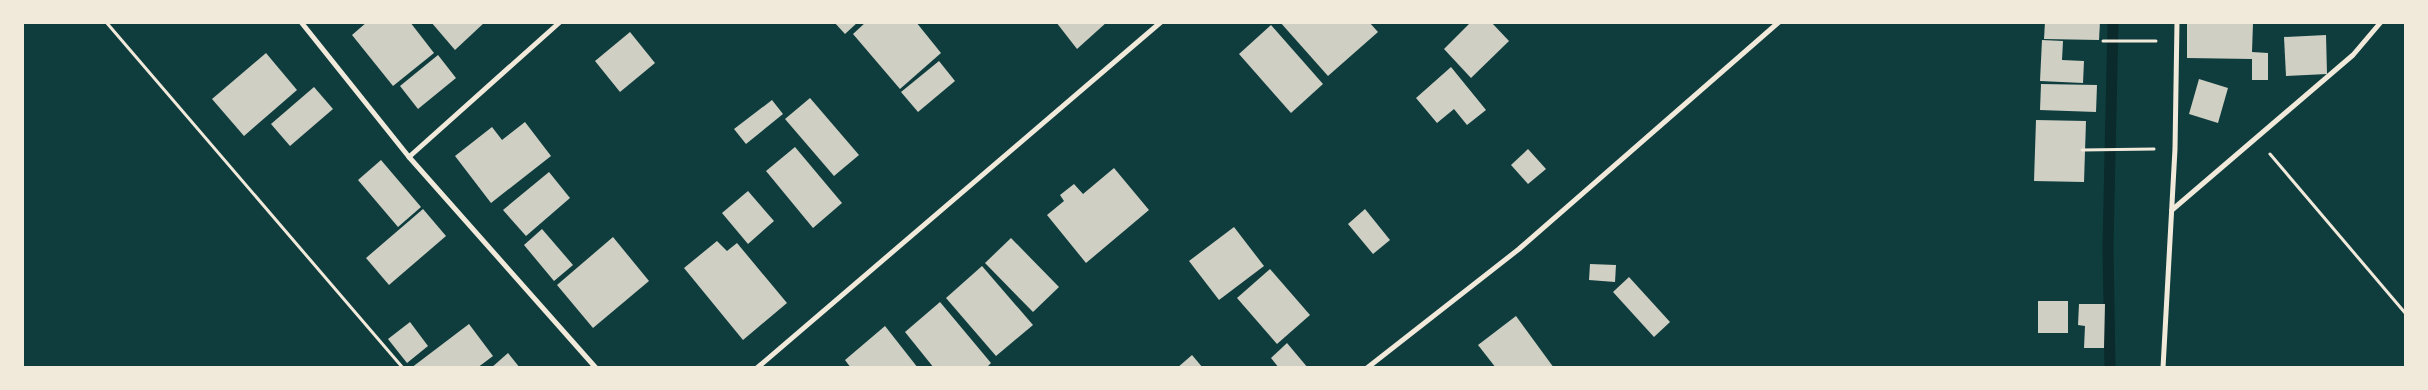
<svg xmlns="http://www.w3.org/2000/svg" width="2428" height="390" viewBox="0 0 2428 390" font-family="'PT Serif',serif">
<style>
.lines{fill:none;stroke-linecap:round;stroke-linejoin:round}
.stream{stroke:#0a2a2b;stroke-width:11}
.building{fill:#cfcfc3}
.path{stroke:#f1e9da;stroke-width:3}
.minor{stroke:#f1e9da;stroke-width:5}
</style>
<rect width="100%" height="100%" fill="#0f3d3e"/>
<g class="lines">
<polyline class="stream" points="2110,368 2108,245 2113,22"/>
</g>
<g class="building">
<polygon points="367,22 410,22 434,53 393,86 352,35"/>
<polygon points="431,22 485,22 455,50"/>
<polygon points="834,22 858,22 845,34"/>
<polygon points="866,22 916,22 941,53 900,89 853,34"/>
<polygon points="1056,22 1107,22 1077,49"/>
<polygon points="1280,22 1369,22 1378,32 1328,76"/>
<polygon points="1471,22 1491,22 1509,41 1471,78 1444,49"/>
<polygon points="2045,22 2100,22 2099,40 2044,39"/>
<polygon points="2187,22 2253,23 2252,52 2268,53 2268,80 2252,80 2252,59 2187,58"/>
<polygon points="1271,25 1323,84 1291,113 1239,54"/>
<polygon points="630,32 655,63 620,92 595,61"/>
<polygon points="2326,35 2327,74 2286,76 2284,37"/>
<polygon points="2042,40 2063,41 2062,60 2084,61 2083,83 2040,81"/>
<polygon points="266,53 297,90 244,136 212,99"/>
<polygon points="438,55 456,78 418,109 400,86"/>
<polygon points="939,61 955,81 918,112 901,92"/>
<polygon points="1451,67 1486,110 1467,125 1454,109 1437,123 1416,98"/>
<polygon points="2199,79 2228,88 2218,123 2189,114"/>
<polygon points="2041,84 2097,85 2096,112 2040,110"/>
<polygon points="314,87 333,109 290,146 271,124"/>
<polygon points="810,98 859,155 834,176 785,119"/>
<polygon points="772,100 783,114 746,144 734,129"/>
<polygon points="2036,120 2086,121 2084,182 2034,181"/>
<polygon points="525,122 551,156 491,203 455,156 492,127 502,140"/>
<polygon points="795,147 842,203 813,228 766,171"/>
<polygon points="1528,149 1546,169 1528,184 1511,165"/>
<polygon points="381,160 421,207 398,227 358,180"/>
<polygon points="1114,168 1149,210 1086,263 1047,215 1064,201 1060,195 1074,184 1083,194"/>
<polygon points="549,172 570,198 526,236 503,210"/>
<polygon points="748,191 774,221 748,244 722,213"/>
<polygon points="423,209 446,236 389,285 366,258"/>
<polygon points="1365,209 1390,240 1373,254 1348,224"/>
<polygon points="1234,227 1264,266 1219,300 1189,261"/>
<polygon points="542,229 573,265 554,281 524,245"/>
<polygon points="613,237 649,281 593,328 557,285"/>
<polygon points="1011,238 1059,287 1033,312 985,263"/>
<polygon points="717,241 727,251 737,243 787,303 743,340 684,268"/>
<polygon points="1590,264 1616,265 1615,282 1589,280"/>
<polygon points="982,266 1033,325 996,356 946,298"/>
<polygon points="1270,269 1310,315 1277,344 1237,298"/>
<polygon points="1629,277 1670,322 1654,337 1613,292"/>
<rect x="2038" y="301" width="30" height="32"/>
<polygon points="940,302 991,363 986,368 934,368 905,332"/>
<polygon points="2079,304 2105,304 2104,348 2084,348 2085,326 2078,325"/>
<polygon points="1516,316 1554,368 1496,368 1478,345"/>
<polygon points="410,322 428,346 407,363 388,339"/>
<polygon points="469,324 493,356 477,368 411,368"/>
<polygon points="885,326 918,368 851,368 845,360"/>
<polygon points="1287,343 1308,368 1279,368 1271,358"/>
<polygon points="508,353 520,368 491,368"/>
<polygon points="1192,355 1203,368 1177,368"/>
</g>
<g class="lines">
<g class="path">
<polyline points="106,22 403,368"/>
<polyline points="2103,41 2156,41"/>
<polyline points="2082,150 2154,149"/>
<polyline points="2270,154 2406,314"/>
</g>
<g class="minor">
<polyline points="301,22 409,157 596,368"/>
<polyline points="409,157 560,22"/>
<polyline points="2172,210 2353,55 2381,22"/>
<polyline points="757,368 1161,22"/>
<polyline points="1367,368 1519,249 1779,22"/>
<polyline points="2163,368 2175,149 2177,22"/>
</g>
</g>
<rect width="2428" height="390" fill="none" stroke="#f1e9da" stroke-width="48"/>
</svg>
